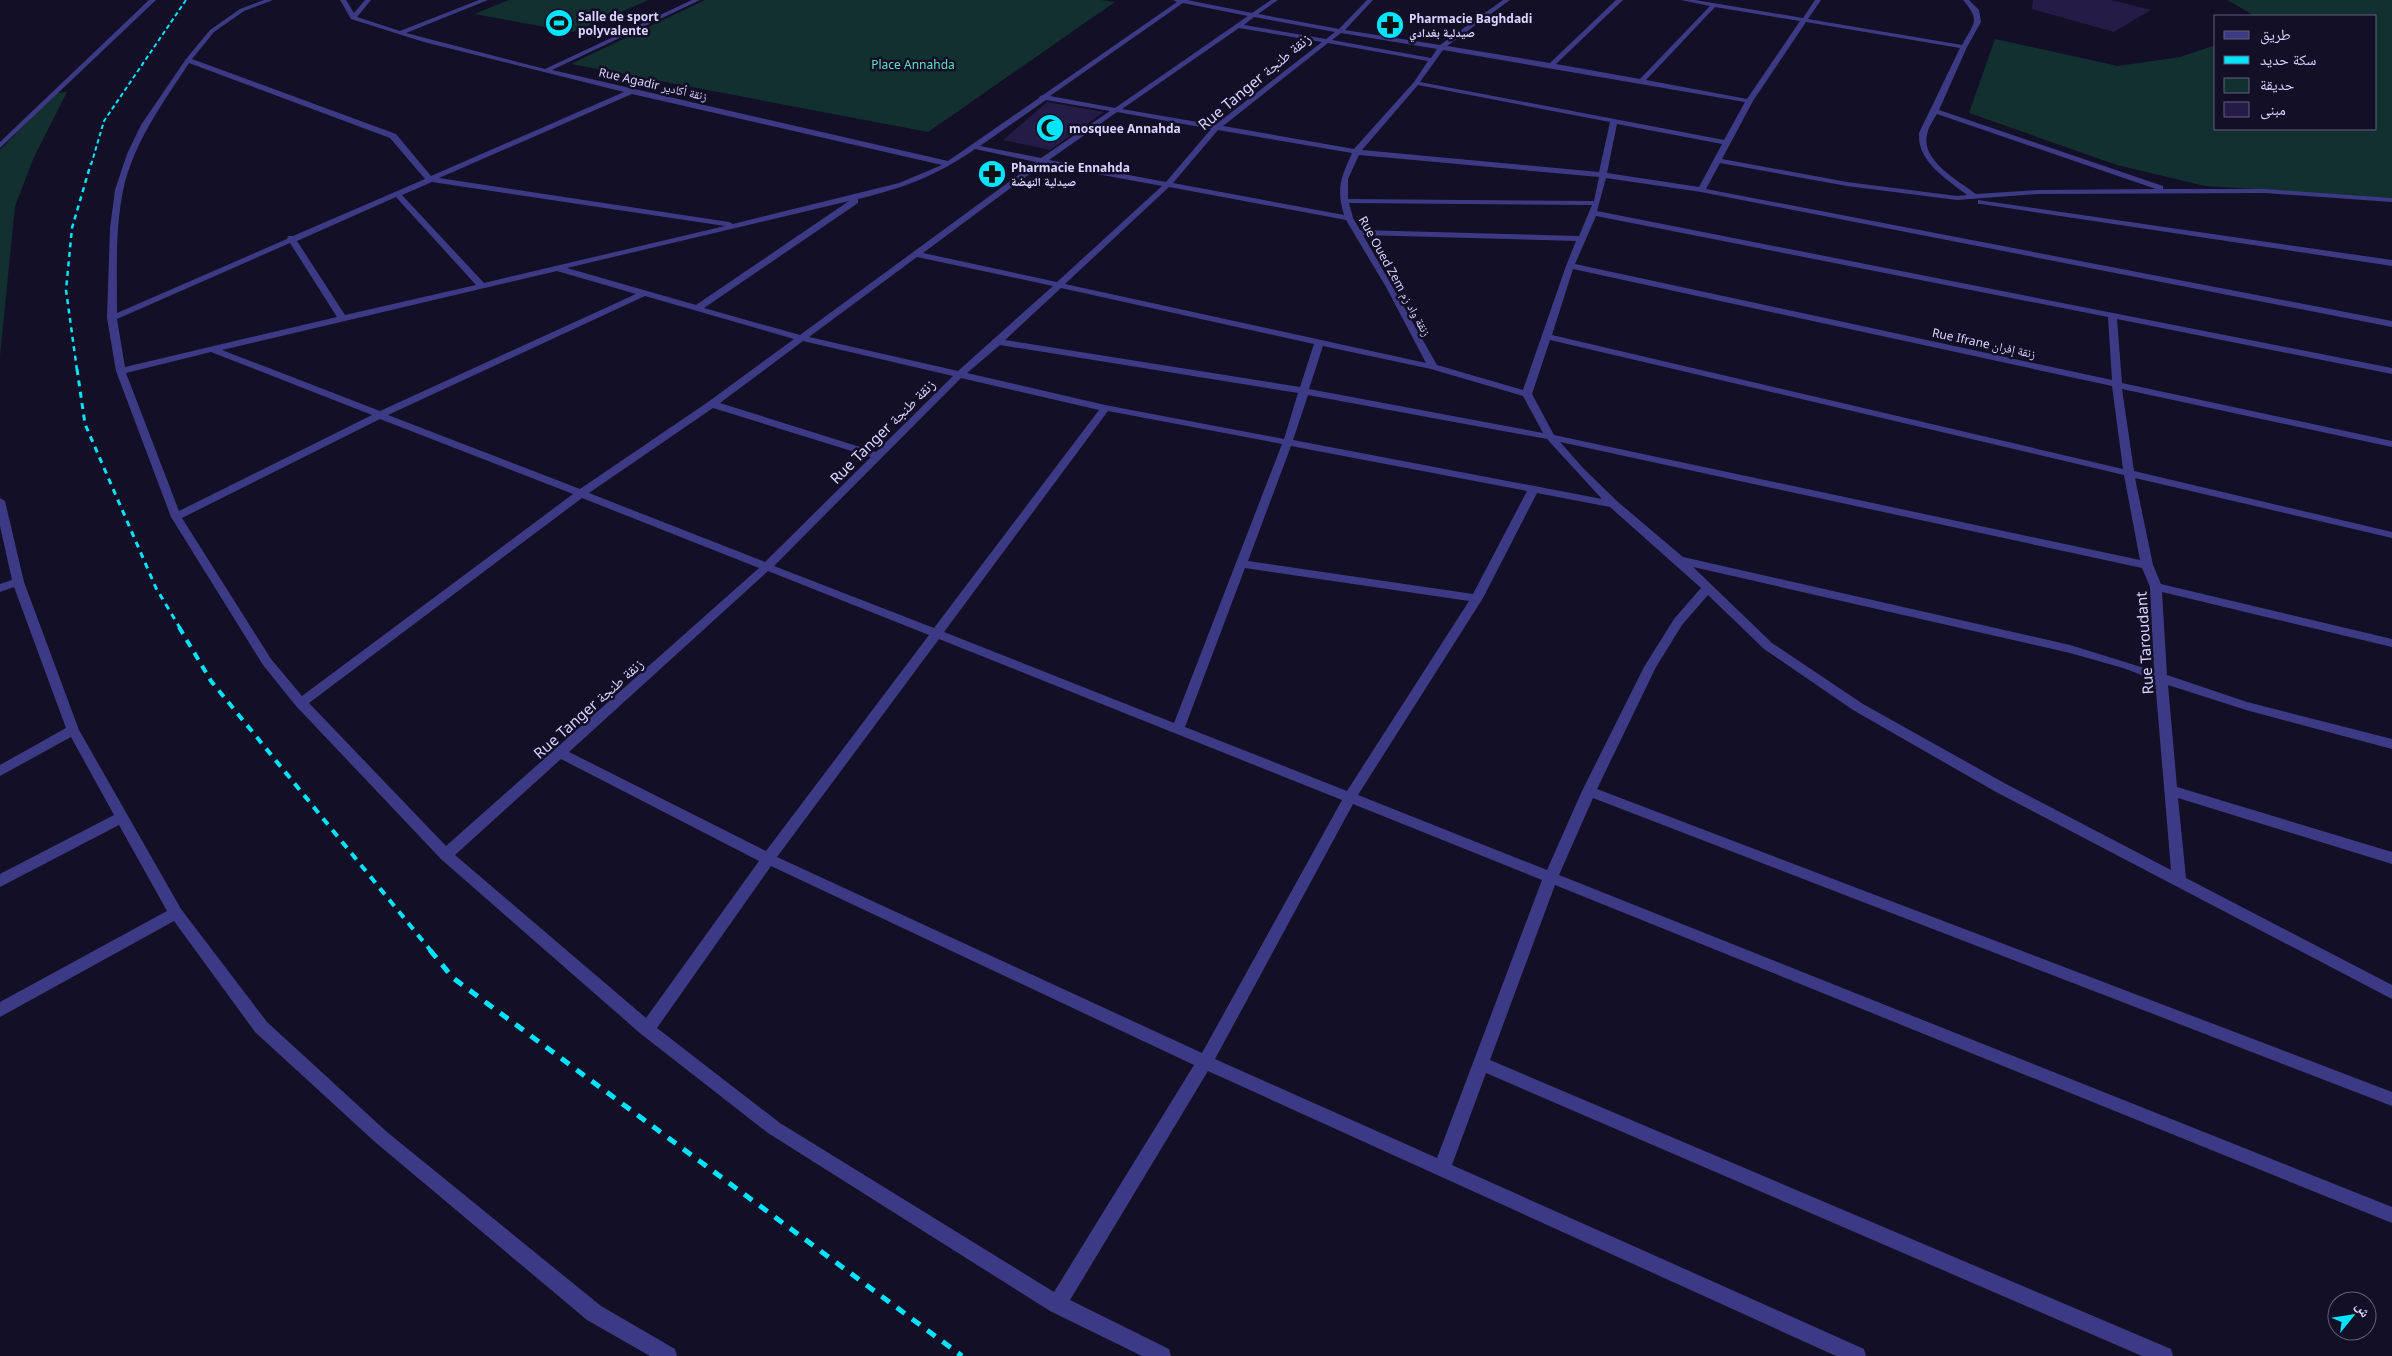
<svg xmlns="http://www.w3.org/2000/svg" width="2392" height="1356" viewBox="0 0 2392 1356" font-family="'Noto Sans','Noto Naskh Arabic',sans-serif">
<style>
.green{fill:#12302f}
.building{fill:#241b47}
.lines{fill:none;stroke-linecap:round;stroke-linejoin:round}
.minor{fill:#3d3a85;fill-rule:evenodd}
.rail-far4{stroke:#00e5ff;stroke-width:2;stroke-dasharray:4.5 3;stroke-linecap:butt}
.rail-far3{stroke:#00e5ff;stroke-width:2.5;stroke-dasharray:5 4.5;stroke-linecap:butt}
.rail-far2{stroke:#00e5ff;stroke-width:3;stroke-dasharray:6 5.5;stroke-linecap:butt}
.rail-far1{stroke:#00e5ff;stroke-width:4;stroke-dasharray:8 7;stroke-linecap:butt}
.rail{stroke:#00e5ff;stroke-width:5;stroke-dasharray:10 9;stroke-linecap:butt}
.labels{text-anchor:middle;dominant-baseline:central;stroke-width:5;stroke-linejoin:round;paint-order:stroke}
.far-poi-label{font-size:12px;font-weight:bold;fill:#d9d4ff;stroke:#130f26;text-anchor:start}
.far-park-label{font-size:12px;fill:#5fe0c0;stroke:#130f26}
.far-street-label{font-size:12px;fill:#d9d4ff;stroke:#130f26}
.street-label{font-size:15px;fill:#d9d4ff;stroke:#130f26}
</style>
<rect width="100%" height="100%" fill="#130f26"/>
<g class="green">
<polygon points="509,0 649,0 573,32 474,14"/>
<polygon points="705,0 1101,0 1115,2 928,132 571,64"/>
<polygon points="2227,0 2392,0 2392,198 2205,186 2117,165 1969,113 1995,39 2118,66 2180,57 2216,45 2216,129 2376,129 2376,16 2255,16"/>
<polygon points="67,92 34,157 15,206 0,356 0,150 56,93"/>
</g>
<g class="building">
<polygon points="2033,0 2112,0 2151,10 2114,32 2032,9"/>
<polygon points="1047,102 1104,112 1050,150 1003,140"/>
</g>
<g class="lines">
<g class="minor">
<polygon points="149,0 156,0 0,148 0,142"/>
<path d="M264,0H273L244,11L214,32L192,59L396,134L431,176L624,92L424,42L351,19L340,0H346L354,13L365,0H371L357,17L400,31L479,0H488L406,33L545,69L692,0H700L552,70L948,161L1039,98L1040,96L1043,95L1177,2L1173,0H1187L1252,13L1271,0H1278L1258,14L1339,29L1367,0H1373L1345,30L1440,45L1503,0H1510L1447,46L1550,63L1616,0H1623L1556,64L1640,79L1710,6L1681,0H1695L1803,18L1815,0H1821L1808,19L1962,45C1974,23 1981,21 1963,0H1969L1979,10L1981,22L1967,47L1939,110L2163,186V189H2265L2392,198V202L2265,193L2038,194L1957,200L1847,186L1720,163L1706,189L2392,321V327L1701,192L1606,178L1597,211L2392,368V374L2117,319L2122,383L2392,441V447L2122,389L2134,471L2392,532V538L2135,478L2153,565L2161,584L2392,639V647L2162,592L2167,675L2247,702L2392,739V749L2246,710L2168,685L2177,787L2392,852V864L2178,798L2186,878L2392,985V999L1996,792L1853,710L1764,649L1708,595L1682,625L1656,667L1597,789L2392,1092V1106L1593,798L1559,875L2392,1207V1223L1555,885L1490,1060L2171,1349L2173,1356H2142L1486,1073L1452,1165L1864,1349L1866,1356H1836L1208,1071L1070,1300L1169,1349L1171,1356H1142L1050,1311L768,1133L641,1034L441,859L296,706L263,665L171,517L116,371L107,318L110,228L115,190L127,154L141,125L186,59L210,30L240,9ZM1183,3L1248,16L1115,108L1050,96ZM1715,7L1800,21L1747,99L1646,80ZM1254,17L1335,32L1326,39L1244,25ZM1806,22L1960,48L1919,133C1917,162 1947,179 1967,195L1957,196L1847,182L1722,159L1753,101ZM1239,28L1322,42L1215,125L1122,109ZM1341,33L1437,49L1431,58L1332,40ZM1328,43L1428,61L1414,82L1354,149L1223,126ZM1443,50L1745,102L1724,140L1420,82ZM189,63L390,138L425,179L293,236H288L287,239L117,313C117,272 115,230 123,191C133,143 163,103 189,63ZM1418,85L1610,122L1599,172L1362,150ZM632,94L942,165L899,183L733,224L729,222L439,178ZM1046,100L1110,111L1041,158L980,146ZM1117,112L1211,129L1166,182L1049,160ZM1937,114L2156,189L2038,190L1976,194C1959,181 1921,161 1927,135C1928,128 1933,120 1937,114ZM1617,124L1722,144L1699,187L1607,173ZM1218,130L1352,153C1341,178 1336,188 1344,215L1173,183ZM975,149L1036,162L800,335L704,308L858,203V199C904,188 936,176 975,149ZM1359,155L1599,177L1594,201L1348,199V179ZM1043,164L1162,186L1057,282L923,253ZM432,182L725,226L484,283L402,195ZM1169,187L1346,220L1386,287L1426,363L1065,284ZM396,197L476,285L345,315L297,241ZM849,201L696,305L567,268ZM1349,203L1592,205L1579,236L1360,230L1353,218ZM1596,216L2108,317L2112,380L1575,264ZM1363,235L1576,241L1566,266L1523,390L1437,365ZM290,243L337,317L125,367L117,319ZM917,257L1053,286L958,371L809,337ZM1573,269L2112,386L2123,469L1552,335ZM557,271L636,294L380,411L222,350ZM1061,288L1314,344L1300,387L1005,340ZM645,296L794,339L708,402L580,489L388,415ZM1550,340L2124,475L2140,560L1554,435L1532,394ZM803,341L953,376L876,452L720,403ZM1000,345L1298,393L1284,439L1105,405L967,373ZM1323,346L1431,369L1523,396L1543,433L1309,389ZM211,352L372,415L179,511L126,373ZM961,378L1099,410L934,628L774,566ZM1308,395L1547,439L1602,499L1293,440ZM713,408L871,457L765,562L589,493ZM1108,411L1282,444L1174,723L944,632ZM380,419L573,494L302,696L271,659L182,518ZM1560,442L2142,568L2150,587L2154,671L2070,645L1683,557L1618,502L1584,469ZM1291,446L1527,491L1473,594L1248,561ZM1537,493L1610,507L1701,588L1674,619L1644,667L1582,791L1547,870L1358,795L1483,598ZM582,498L759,568L446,846L309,703ZM1693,567L2070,653L2123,668L2155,680L2171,870L2006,784L1863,704L1772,643ZM1245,568L1469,601L1347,791L1185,727ZM768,571L929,635L766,851L569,752ZM939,639L1342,800L1202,1053L777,857ZM561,759L759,861L646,1018L455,855ZM1353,804L1542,880L1437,1158L1215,1059ZM771,866L1194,1065L1054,1292L780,1123L657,1028Z"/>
<polygon points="1978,200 2392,260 2392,266 1981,204 1978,204"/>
<polygon points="0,498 5,501 24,582 79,730 181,909 267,1022 387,1132 601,1306 675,1349 677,1356 650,1356 587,1320 375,1142 255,1032 174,921 0,1017 0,1002 167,911 119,825 0,887 0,874 114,815 71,737 0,776 0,765 66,728 14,587 0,592 0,584 12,580 0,526"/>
</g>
<polyline class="rail-far4" points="91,165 104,121 186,0"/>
<polyline class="rail-far3" points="77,370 66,290 72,228 91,163"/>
<polyline class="rail-far2" points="77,369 85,424 156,588 180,628"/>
<polyline class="rail-far1" points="179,627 211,681 431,951"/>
<polyline class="rail" points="430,950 453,978 962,1356"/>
</g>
<defs>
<symbol id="stadium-disc" viewBox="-11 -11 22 22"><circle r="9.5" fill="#00e5ff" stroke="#130f26"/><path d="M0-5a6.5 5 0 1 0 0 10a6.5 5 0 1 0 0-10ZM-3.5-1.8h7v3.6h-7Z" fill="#111"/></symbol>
<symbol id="pharmacy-disc" viewBox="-11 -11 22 22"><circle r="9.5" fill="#00e5ff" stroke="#130f26"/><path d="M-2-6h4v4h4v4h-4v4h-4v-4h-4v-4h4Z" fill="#111"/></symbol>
<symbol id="mosque-disc" viewBox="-11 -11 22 22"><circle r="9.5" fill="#00e5ff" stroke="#130f26"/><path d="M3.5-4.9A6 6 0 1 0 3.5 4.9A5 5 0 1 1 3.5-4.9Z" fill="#111"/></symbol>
</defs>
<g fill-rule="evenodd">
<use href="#stadium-disc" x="543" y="7" width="32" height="32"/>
<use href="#pharmacy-disc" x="1374" y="9" width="32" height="32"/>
<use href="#mosque-disc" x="1034" y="112" width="32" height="32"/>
<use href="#pharmacy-disc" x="976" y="158" width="32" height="32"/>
</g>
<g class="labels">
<g class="far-poi-label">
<text x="578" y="16">Salle de sport<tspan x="578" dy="14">polyvalente</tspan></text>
<text x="1409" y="18">Pharmacie Baghdadi<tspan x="1409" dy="14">صيدلية بغدادي</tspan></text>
<text x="1069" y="128">mosquee Annahda</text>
<text x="1011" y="167">Pharmacie Ennahda<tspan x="1011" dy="14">صيدلية النهضة</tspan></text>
</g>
<g class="far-park-label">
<text x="913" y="64">Place Annahda</text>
</g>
<g class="far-street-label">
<text transform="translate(653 84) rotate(13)">Rue Agadir زنقة أكادير</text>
<text transform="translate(1395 276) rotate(61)">Rue Oued Zem زنقة واد زم</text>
<text transform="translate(1984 343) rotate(12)">Rue Ifrane زنقة إفران</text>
</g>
<g class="street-label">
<text transform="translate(1254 81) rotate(-40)">Rue Tanger زنقة طنجة</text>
<text transform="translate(882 431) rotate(-45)">Rue Tanger زنقة طنجة</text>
<text transform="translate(2144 643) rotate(-94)">Rue Taroudant</text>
<text transform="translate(588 708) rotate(-42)">Rue Tanger زنقة طنجة</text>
</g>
</g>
<rect x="2214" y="15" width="162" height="115" fill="#130f26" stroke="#625e7d"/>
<rect x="2224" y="31" width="25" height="8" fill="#3d3a85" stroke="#625e7d"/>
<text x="2260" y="40" font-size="15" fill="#d9d4ff">طريق</text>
<rect x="2224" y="56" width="25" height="8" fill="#00e5ff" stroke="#625e7d"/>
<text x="2260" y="65" font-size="15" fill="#d9d4ff">سكة حديد</text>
<rect x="2224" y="78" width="25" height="15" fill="#12302f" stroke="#625e7d"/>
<text x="2260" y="90" font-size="15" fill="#d9d4ff">حديقة</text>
<rect x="2224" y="102" width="25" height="15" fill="#241b47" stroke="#625e7d"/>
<text x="2260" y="115" font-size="15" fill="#d9d4ff">مبنى</text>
<g transform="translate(2352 1316) rotate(60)"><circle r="24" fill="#130f26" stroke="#625e7d"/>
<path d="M0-4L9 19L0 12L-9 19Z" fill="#00e5ff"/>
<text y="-8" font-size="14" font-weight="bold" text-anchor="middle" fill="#d9d4ff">ش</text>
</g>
</svg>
